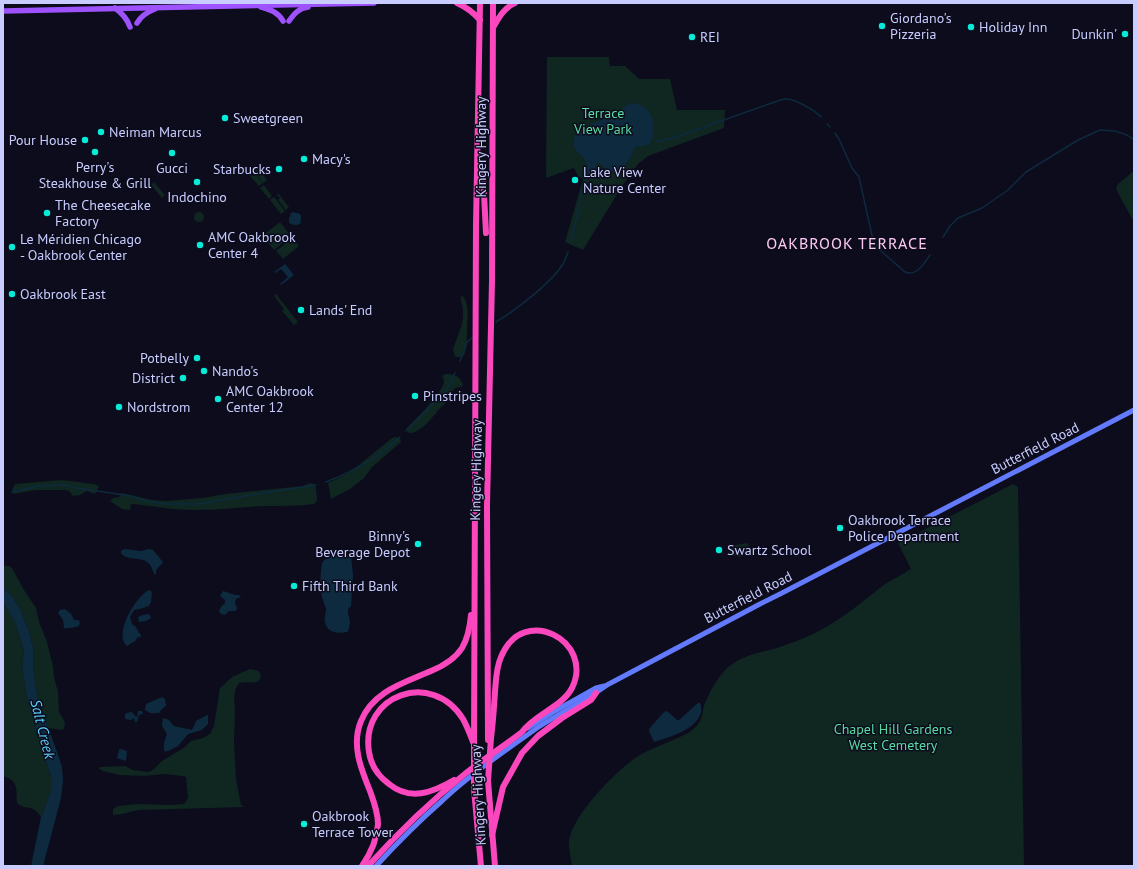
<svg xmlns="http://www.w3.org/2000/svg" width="1137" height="869" viewBox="0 0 1137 869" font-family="'PT Sans',sans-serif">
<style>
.green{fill:#0f2621}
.water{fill:#0d2a3f}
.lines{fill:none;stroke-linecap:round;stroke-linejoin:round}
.stream{stroke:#0d2a3f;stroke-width:1.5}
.secondary{stroke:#627afb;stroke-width:5}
.primary{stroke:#9d52fb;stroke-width:5.5}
.highway{stroke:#fa47be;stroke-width:6}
.highway-bridge{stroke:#fa47be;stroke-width:6}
.poi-dot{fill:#06ecd9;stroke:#0c0c1c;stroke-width:1.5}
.labels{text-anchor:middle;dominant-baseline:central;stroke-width:3;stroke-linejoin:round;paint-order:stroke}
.poi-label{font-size:14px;fill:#c8ccfe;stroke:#0c0c1c;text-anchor:start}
.park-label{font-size:14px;fill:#57dba2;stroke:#0c0c1c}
.street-label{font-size:14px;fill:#c8ccfe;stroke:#0c0c1c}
.water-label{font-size:15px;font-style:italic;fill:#59cefb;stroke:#0c0c1c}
.quarter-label{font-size:16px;letter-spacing:1px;fill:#fecaf4;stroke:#0c0c1c}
</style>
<rect width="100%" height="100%" fill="#0c0c1c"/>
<g class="green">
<polygon points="547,57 609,57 610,66 625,66 639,79 670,79 677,110 725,110 724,128 648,156 638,164 624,183 583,250 565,242 583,179 578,176 574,168 546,178"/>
<polygon points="258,168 267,180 263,183 254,171"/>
<polygon points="1134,171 1134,222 1118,193 1116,188 1119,183"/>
<polygon points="251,174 253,176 256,175 263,183 259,186 249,175"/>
<polygon points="154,182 165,195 162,198 151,185"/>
<polygon points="264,185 272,196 269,199 260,188"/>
<polygon points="278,193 289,207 286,210 278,200 280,198 277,195"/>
<polygon points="274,197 285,211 281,214 270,200"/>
<circle cx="199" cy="217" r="5"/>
<polygon points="280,222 291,236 274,250 262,236"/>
<polygon points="293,237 299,246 283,259 276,251"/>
<polygon points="276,294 298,322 294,325 282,311 284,309 274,296"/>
<path d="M461,296L464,297C470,309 467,319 467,332C466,340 468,350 463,357H455L453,349L461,327L463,317V309L461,301Z"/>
<path d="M445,374C455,374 461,376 463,386L455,388L452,392V396C449,399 446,402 443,405C435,413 422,434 409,433L406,429C413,422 444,391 444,382C444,380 443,378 442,376Z"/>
<polygon points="396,437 400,439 401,442 372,467 364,478 350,489 331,499 328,483 349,473 392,438"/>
<polygon points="62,480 94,484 99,486 98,489 95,494 87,491 80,495 73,496 69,491 65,490 36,490 13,494 12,490 15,484"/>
<path d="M310,483L314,484L316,488L317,501L314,504C298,506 282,506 265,506C242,507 218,510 195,510C174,510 153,506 131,504L130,510L122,509L110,501L113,498L119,497L122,493L152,500L166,501L203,498L225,494L303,486Z"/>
<path d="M1013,484L1018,487L1024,866H572C571,857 567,845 570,836C577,811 618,768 640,755C650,749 662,745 673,740C679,737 687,735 692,730C705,720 700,714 706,701C712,687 721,671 734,663C747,654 763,652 777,648C789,644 802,639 813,634C840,621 862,602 885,584C894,579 903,574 911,569L898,543Z"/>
<polygon points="748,543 750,554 739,557 730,555 730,547 735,545"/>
<polygon points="3,566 9,566 12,568 24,590 36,608 39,622 47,642 53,666 54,677 58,692 59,712 65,722 64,728 62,730 48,728 38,700 34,676 33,648 30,634 21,611 12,596 3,588"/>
<path d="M3,604L7,608L16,625L24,652L22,666L27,698L51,777V791L41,817C31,802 27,812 17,803C16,789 19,781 3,776Z"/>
<path d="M250,669L259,671L261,676L259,681C253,684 246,681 239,683L236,688L234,697L235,712L234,743L236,779L241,805L244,807C209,808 175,809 140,810C130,811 123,815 113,815V809L118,806L139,804L169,805L184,804L187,800L188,797L186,777L183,776L164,774L144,776L119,775L103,771L98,768L100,767L125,766L133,770L148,772L153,770L162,761L185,747L191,741L203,738L210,734L214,726L220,688L232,677Z"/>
</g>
<g class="water">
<path d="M631,103C653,104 659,127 650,144L643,146H636L630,158L620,172C609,174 605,167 598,162L596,164L595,172L588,175L587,173C588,167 586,161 582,156C579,153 575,151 574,146C569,128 604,120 616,114C621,111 624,106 631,103Z"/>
<path d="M293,212L300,214C302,217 301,220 300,223L302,221C299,227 293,225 289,223V218L291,215H289Z"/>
<polygon points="285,264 294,275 281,285 280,284 288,277 281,269 275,273 274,272"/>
<path d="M124,549L141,551L149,549L153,550L163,562C160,567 155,568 156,574L155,575C153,572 152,569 151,566C143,554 129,563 121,553V551Z"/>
<path d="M347,553L351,554L353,576L351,606L348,609C348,614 349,617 350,621C350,624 349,628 348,631L347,632C338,634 327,633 325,622C324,618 326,613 326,609C325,605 323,601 322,597C320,586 320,574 322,563C328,555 337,554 347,553Z"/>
<polygon points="3,588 12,596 21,611 30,634 33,648 34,676 38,700 56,749 62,767 63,780 61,798 43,866 31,866 41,817 51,791 51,777 27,698 22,666 24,652 16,625 7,608 3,604"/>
<path d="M149,590L152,592L151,602L148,607L146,606L144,608L134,610L130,617L132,624L136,627L139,633H140L141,637H138L135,641L127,646C113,634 136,596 149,590Z"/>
<polygon points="223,591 235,595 239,595 241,597 236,599 235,602 237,609 235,611 229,611 225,615 221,614 219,611 221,607 225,603 225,600 220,596"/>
<path d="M65,609L71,614L74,620H78L80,622L79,626C77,627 66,629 64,628L63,620L58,613L60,610Z"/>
<polygon points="149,614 151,618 146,621 139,622 138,617 143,615"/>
<polygon points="162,697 165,699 166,706 162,709 159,713 150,713 145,710 146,704"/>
<path d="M698,703H700C702,707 701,709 701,712C697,730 669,737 654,742L649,731V729L664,712L667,711L677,720H679Z"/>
<polygon points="138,711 142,711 143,713 142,714 139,715 137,722 135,722 134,718 131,720 125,719 125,714 130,712 133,713 135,716 137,717"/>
<path d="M207,715H208V724L202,730L188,734L178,746L170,750L165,752C162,746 165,740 167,734L162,726L163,718L169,720L174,726L192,730L196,721Z"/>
<polygon points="121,749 127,751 126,761 117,758 119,750"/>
</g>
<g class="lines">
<g class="stream">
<polyline points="827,124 830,127"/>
<path d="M835,133L839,139L852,168L859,177L873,240L880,250L905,272C917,277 924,263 930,255"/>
<path d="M657,142L673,138L772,103C777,101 782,99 787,99C795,99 816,111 821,117"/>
<polyline points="584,185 588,175"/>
<polyline points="943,237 950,226 958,218 982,208 1008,190 1026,172 1078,140 1100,130 1115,131 1127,135 1134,140"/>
<polyline points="571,241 583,191"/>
<path d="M496,322C516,310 551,283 563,264C565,260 567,256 568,252"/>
<polyline points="460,361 467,342 473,337"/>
<polyline points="406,431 446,391 455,373"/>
<path d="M326,482C354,471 379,458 400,437"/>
<polyline points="12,492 39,486 64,485 77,488 131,496 146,501 166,504 199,504 256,494 316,485"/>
</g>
<g class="secondary">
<polyline points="528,728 555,711 596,688 604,686"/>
<path d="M376,866C397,843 419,821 443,800C472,773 505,751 537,728C560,713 585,701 607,685L760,604L782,593L1134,410"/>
</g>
<g class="primary">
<path d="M261,7C271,10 278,12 283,21"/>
<path d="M115,8C122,13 127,18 130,27"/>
<polyline points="3,11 374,3"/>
<path d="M289,21C294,14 299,8 308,7"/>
<path d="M137,23C141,16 147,12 155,9"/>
</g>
<g class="highway">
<path d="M457,3C466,7 473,12 480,20"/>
<path d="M494,26C499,17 505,7 515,3"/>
<polyline points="479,164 483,174 486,233"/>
<polyline points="488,740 487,505 492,281 493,3"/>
<polyline points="474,746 476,225 480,3"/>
<path d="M454,780C432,793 410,801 389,784C378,776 371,766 369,752C360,695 432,669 463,719C467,726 470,734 473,742"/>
<polyline points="488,781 495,866"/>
<polyline points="474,789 481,866"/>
<polyline points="492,835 503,787 522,753 538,736 562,718 591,700 596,693"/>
<path d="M362,866C371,853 377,840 378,824C378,812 374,802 370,791C361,769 351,745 361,721C373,691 404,683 431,671C443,666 455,659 462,648C468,638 470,626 471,615"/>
<path d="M368,866C397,834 432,800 466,773C484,759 504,746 522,732C535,714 562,707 572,688C595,641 523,603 501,657C496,668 496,680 495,692C494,708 493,723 491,738"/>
</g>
<g class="highway-bridge">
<polyline points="488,781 491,738"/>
<polyline points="474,789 474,746"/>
</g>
</g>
<g class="poi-dot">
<circle cx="882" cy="26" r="4"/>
<circle cx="971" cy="27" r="4"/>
<circle cx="1125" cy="34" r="4"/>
<circle cx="692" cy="37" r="4"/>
<circle cx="225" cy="118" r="4"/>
<circle cx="101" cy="132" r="4"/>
<circle cx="85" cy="140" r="4"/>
<circle cx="95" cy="152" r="4"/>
<circle cx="172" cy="153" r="4"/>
<circle cx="304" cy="159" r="4"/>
<circle cx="279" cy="169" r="4"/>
<circle cx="575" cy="180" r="4"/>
<circle cx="197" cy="182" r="4"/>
<circle cx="47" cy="213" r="4"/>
<circle cx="200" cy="245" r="4"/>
<circle cx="12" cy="247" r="4"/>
<circle cx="12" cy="294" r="4"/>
<circle cx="301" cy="310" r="4"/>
<circle cx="197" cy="358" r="4"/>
<circle cx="204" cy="371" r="4"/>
<circle cx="183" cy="378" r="4"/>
<circle cx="415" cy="396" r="4"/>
<circle cx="218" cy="399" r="4"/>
<circle cx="119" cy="407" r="4"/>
<circle cx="840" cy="528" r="4"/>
<circle cx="418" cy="544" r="4"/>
<circle cx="719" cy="550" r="4"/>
<circle cx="294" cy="586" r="4"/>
<circle cx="304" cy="824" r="4"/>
</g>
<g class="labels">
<g class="poi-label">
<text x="890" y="18">Giordano's<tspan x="890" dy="16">Pizzeria</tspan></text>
<text x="979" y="27">Holiday Inn</text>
<text x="1117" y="34" text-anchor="end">Dunkin'</text>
<text x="700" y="37">REI</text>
<text x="233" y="118">Sweetgreen</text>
<text x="109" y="132">Neiman Marcus</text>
<text x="77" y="140" text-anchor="end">Pour House</text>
<text x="312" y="159">Macy's</text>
<text x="95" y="167" text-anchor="middle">Perry's<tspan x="95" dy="16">Steakhouse &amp; Grill</tspan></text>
<text x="172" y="168" text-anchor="middle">Gucci</text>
<text x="271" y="169" text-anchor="end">Starbucks</text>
<text x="583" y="172">Lake View<tspan x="583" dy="16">Nature Center</tspan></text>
<text x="197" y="197" text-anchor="middle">Indochino</text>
<text x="55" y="205">The Cheesecake<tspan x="55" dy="16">Factory</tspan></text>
<text x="208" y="237">AMC Oakbrook<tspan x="208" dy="16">Center 4</tspan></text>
<text x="20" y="239">Le Méridien Chicago<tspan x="20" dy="16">- Oakbrook Center</tspan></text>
<text x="20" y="294">Oakbrook East</text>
<text x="309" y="310">Lands' End</text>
<text x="189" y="358" text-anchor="end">Potbelly</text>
<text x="212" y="371">Nando's</text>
<text x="175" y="378" text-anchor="end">District</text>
<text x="226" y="391">AMC Oakbrook<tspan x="226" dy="16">Center 12</tspan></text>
<text x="423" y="396">Pinstripes</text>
<text x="127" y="407">Nordstrom</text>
<text x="848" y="520">Oakbrook Terrace<tspan x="848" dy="16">Police Department</tspan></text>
<text x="410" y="536" text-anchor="end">Binny's<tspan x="410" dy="16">Beverage Depot</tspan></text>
<text x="727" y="550">Swartz School</text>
<text x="302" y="586">Fifth Third Bank</text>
<text x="312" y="816">Oakbrook<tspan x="312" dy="16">Terrace Tower</tspan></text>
</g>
<g class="park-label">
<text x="603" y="113">Terrace<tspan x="603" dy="16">View Park</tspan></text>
<text x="893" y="729">Chapel Hill Gardens<tspan x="893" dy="16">West Cemetery</tspan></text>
</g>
<g class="street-label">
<text transform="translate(481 147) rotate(-90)">Kingery Highway</text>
<text transform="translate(1035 448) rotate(-27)">Butterfield Road</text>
<text transform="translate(476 470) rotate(-89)">Kingery Highway</text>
<text transform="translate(748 597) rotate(-27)">Butterfield Road</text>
<text transform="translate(478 795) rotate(-93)">Kingery Highway</text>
</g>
<g class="water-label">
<text transform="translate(43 729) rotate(76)">Salt Creek</text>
</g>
<g class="quarter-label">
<text x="847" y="243">OAKBROOK TERRACE</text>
</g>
</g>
<rect width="1137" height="869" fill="none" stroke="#c8ccfe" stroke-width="8"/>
</svg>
